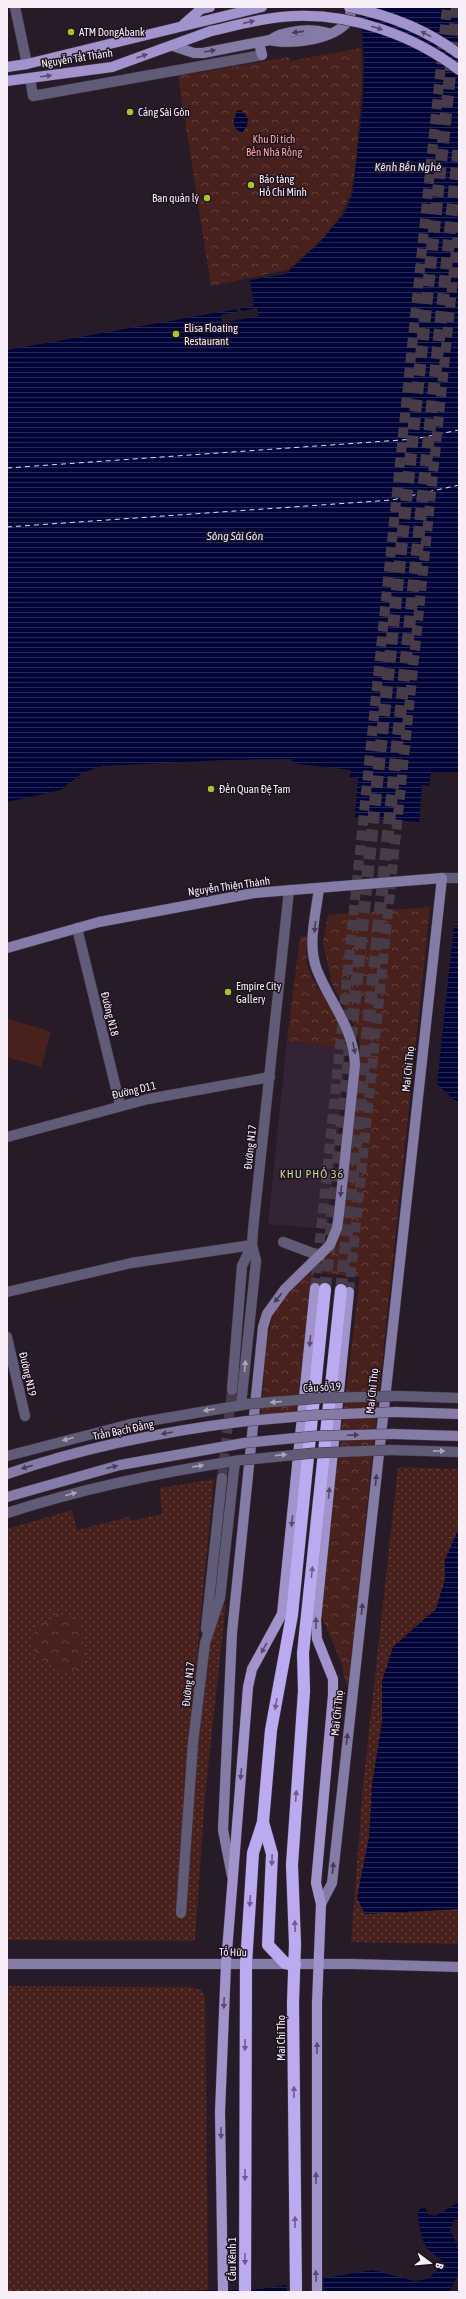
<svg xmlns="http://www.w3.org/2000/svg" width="466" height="2299" viewBox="0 0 466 2299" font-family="'Asap Condensed',sans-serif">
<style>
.built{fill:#342334}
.grass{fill:url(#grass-dots)}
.forest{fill:url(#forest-crowns)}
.pitch{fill:#48211c}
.water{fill:url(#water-rules)}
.pier{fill:#281b28}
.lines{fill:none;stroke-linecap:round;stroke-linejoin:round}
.ferry{stroke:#dbe4f6;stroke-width:1;stroke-dasharray:5 4;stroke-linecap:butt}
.street-tunnel{stroke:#473b47;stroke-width:10;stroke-dasharray:10 5;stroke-linecap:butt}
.primary-tunnel{stroke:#473b47;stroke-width:10;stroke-dasharray:10 5;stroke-linecap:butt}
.highway-tunnel{stroke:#473b47;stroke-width:12;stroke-dasharray:12 6;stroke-linecap:butt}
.street-casing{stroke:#453945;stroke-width:11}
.secondary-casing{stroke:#453945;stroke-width:11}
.primary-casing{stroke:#453945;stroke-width:11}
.highway-casing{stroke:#453945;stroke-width:13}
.street{stroke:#605b76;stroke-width:10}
.secondary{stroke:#847ba7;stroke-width:10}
.primary{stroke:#a194cd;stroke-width:10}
.highway{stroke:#baabf0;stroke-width:12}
.street-bridge-casing{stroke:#453945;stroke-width:11;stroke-linecap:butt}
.secondary-bridge-casing{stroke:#453945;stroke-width:11;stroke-linecap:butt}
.primary-bridge-casing{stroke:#453945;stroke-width:11;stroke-linecap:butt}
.street-bridge{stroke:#605b76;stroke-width:10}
.secondary-bridge{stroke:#847ba7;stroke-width:10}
.primary-bridge{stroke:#a194cd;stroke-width:10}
.oneway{fill:#594c6d}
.oneway2{fill:#473c55}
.oneway3{fill:#aca4b6}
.oneway4{fill:#6c5e88}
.poi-dot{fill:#a6c821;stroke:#1e121f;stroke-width:1.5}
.labels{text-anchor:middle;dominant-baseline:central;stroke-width:3;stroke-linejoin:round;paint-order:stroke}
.poi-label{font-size:11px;fill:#f7eef7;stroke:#1e121f;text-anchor:start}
.street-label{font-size:11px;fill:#f7eef7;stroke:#1e121f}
.park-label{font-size:11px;fill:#fba69b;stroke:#1e121f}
.water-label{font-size:12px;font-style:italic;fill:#dbe4f6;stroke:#1e121f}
.neighbourhood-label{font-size:12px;letter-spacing:1px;fill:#c5db90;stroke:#1e121f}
</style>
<defs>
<pattern id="grass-dots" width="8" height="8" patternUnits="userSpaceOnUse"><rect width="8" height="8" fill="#48211c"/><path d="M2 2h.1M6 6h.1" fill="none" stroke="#63423e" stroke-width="1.8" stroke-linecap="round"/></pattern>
<pattern id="forest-crowns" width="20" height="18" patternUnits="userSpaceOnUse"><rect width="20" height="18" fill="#48211c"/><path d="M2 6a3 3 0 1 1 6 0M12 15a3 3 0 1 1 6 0" fill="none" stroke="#63423e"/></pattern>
<pattern id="water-rules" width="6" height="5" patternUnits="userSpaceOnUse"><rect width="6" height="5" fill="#000437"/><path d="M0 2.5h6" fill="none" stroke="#262955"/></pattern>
</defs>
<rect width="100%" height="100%" fill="#281b28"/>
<polygon class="built" points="287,1041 345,1049 345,1070 328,1229 268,1224"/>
<g class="grass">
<polygon points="398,1467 459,1469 459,1528 445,1559 445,1579 436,1609 414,1628 382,1681 382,1721 369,1837 357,1898 396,1913 459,1909 459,1944 351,1942 363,1786"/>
<polygon points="214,1479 201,1611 176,1916 182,1917 196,1746 208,1644 220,1608 226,1604 205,1795 195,1941 7,1940 7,1529 72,1510 77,1530 129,1517 130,1521 162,1514 160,1488"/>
<polygon points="7,1986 190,1987 201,1990 205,1997 208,2290 7,2292"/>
</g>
<g class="forest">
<polygon points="361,48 362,85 355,169 351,192 342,214 322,239 287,270 211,286 178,76 289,57 290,61"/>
<polygon points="430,907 348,1687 346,1685 341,1661 321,1616 321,1600 360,1277 314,1272 298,1418 261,1415 267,1341 272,1319 279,1301 336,1247 343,1222 360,1057 359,1038 354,1025 332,984 323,942 328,915"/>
<path d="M308,935C307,946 305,957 308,967C317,996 346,1017 345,1049L287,1041L300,937Z"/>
<path d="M55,1611L71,1619L79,1620C85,1628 82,1647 84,1658L72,1675C59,1669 50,1662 36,1659C30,1644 31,1637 40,1623L49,1622Z"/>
</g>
<polygon class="pitch" points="7,1018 51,1032 41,1067 7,1057"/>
<g class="water">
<polygon points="360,7 459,7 459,772 431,772 429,786 422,785 419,822 355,817 358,778 350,777 351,770 291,763 292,759 224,760 102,766 82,773 61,790 7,802 7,350 254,306 250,280 286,274 319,243 345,213 353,192 363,101 364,59"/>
<polygon points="241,110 248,118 247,126 242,133 236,129 233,122 237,111"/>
<polygon points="454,926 459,926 459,1102 453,1099 437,1084"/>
<polygon points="459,1528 459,1909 365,1914 357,1898 369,1837 372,1785 382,1721 382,1681 393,1647 436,1609 445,1579 445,1560"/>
<path d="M459,2202V2219L454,2220L450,2230C463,2253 463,2269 449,2292H153L262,2289L372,2270L415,2281L427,2279L437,2271L441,2261C437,2254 431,2254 427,2248C420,2237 418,2223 418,2211L421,2208H425L428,2214L435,2216Z"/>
</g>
<g class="pier">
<polygon points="236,307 240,307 241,311 257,308 259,316 222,323 221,315 237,312"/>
<polygon points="323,2276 324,2292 287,2292 286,2282"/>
</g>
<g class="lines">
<g class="ferry">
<polyline points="7,468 415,439 459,430"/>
<polyline points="7,527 392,500 459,485"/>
</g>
<polyline class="street-tunnel" points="222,1478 232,1390"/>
<g class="primary-tunnel">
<polyline points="315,1288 447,7"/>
<polyline points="349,1292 459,221"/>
</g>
<g class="highway-tunnel">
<polyline points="325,1289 457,7"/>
<polyline points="341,1290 459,144"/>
</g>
<defs>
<g id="street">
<polyline points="15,7 27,64"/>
<polyline points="30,78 33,96 262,55"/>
<polyline points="442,878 459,878"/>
<polyline points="77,928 120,1105"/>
<polyline points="7,1137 148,1099 270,1077"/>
<polyline points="283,1242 320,1256"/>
<polyline points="7,1292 131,1263 252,1245"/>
<polyline points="7,1337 25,1416"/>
<polyline points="232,1390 242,1266 252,1245"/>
<polyline points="398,1396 459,1398"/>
<polyline points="241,1405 256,1261 252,1245 253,1230 289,890"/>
<polyline points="391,1450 459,1452"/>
<polyline points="7,1456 131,1424 248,1404"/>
<path d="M7,1513C84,1488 161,1472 241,1460"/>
<polyline points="206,1629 222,1478"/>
<polyline points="181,1913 193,1743 205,1643 220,1598 235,1461"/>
</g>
<g id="secondary">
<path d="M270,40C290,46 357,38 350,7"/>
<polyline points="259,43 262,55"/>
<path d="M173,46L194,53H203L270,40C284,30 311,28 328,33"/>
<polyline points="7,948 99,922 254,893 442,878 332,1883 321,1904"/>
<polyline points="396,1412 459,1414"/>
<polyline points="393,1434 459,1436"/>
<path d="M7,1474C84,1447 166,1431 247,1421"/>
<polyline points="7,1497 120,1465 244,1443"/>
<path d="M232,1876L223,1830L232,1633L263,1327L267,1314L285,1289L330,1245L337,1228L339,1214L355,1065C354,1028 330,1003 317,970C307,945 316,914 319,888"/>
<polyline points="7,1964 353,1964 459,1967"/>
</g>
<g id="primary">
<polyline points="184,24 201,9 210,7"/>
<polyline points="7,67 27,64 262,7"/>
<polyline points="7,81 112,67 211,31"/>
<polyline points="223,2292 220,2112 226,1964 248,1687 252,1669 282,1614 315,1288"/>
<polyline points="317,2292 317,2003 321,1904 316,1883 333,1695 333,1679 317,1639 316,1620 349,1292"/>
</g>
<g id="highway">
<polyline points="263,1822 272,1854 268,1945 285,1963 295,1965"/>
<polyline points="245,2292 246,1964 253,1853 263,1822 271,1730 292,1615 325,1289"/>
<polyline points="296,2292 293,2003 295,1944 292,1865 304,1691 303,1653 341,1290"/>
</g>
</defs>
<use href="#street" class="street-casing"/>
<use href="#secondary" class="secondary-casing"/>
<use href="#primary" class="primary-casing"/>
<use href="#highway" class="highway-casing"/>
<use href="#street" class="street"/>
<use href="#secondary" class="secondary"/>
<use href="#primary" class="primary"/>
<use href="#highway" class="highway"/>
<defs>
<g id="street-bridge">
<polyline points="248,1404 323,1398 398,1396"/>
<polyline points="243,1460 314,1453 391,1450"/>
</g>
<g id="secondary-bridge">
<polyline points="247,1421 316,1415 396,1412"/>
<polyline points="244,1443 316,1436 393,1434"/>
</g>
<g id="primary-bridge">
<path d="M349,7C389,15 427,30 459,54"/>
<path d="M211,31C238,25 266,17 295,16C353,14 413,35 459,70"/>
</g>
</defs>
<use href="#street-bridge" class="street-bridge-casing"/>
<use href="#secondary-bridge" class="secondary-bridge-casing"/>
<use href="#primary-bridge" class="primary-bridge-casing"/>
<use href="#street-bridge" class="street-bridge"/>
<use href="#secondary-bridge" class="secondary-bridge"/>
<use href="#primary-bridge" class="primary-bridge"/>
</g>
<defs><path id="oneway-solid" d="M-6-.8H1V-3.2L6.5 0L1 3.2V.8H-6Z"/></defs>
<g class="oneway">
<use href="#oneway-solid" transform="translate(249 22) rotate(-13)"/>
<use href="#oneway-solid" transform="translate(377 28) rotate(17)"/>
<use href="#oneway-solid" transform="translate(426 34) rotate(-153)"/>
<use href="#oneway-solid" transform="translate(142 56) rotate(-19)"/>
<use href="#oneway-solid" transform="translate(46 76) rotate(-7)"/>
<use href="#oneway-solid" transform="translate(310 1341) rotate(96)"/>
<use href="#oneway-solid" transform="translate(329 1493) rotate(-84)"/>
<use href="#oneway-solid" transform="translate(292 1521) rotate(96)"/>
<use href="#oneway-solid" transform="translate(316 1623) rotate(-91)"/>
<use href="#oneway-solid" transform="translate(264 1648) rotate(119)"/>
<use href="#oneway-solid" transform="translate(241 1774) rotate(95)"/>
<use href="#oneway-solid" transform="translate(224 2003) rotate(92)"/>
<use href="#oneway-solid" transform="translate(317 2048) rotate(-90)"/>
<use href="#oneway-solid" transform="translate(221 2133) rotate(89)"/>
<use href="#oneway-solid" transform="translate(316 2178) rotate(-90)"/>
<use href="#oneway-solid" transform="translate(316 2276) rotate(-92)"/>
</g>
<g class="oneway2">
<use href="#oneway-solid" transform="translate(298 32) rotate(174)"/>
<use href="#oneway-solid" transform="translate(210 51) rotate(-10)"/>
<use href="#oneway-solid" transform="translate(315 927) rotate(96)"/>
<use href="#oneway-solid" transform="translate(354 1048) rotate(79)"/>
<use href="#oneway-solid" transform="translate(341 1191) rotate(96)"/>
<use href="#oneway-solid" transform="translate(278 1298) rotate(128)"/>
<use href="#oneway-solid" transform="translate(167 1433) rotate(170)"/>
<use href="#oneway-solid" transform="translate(353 1435) rotate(-2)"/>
<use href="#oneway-solid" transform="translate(27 1467) rotate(162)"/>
<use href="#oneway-solid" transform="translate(112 1467) rotate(-14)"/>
<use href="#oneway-solid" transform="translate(376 1480) rotate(-84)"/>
<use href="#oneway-solid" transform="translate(362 1609) rotate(-84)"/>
<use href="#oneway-solid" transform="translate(347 1739) rotate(-84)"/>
<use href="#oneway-solid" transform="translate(333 1868) rotate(-84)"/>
</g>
<g class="oneway3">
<use href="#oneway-solid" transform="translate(245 1366) rotate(-84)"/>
<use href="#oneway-solid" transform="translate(276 1402) rotate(175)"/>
<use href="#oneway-solid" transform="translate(209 1410) rotate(171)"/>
<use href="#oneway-solid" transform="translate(68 1439) rotate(165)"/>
<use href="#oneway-solid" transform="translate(439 1451) rotate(1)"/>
<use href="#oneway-solid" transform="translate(281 1455) rotate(-6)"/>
<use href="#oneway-solid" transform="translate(198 1466) rotate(-9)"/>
<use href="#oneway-solid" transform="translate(71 1494) rotate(-16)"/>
</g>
<g class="oneway4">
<use href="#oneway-solid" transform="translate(312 1572) rotate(-84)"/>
<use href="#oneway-solid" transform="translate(276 1704) rotate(100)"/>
<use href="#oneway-solid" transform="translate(296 1796) rotate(-86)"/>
<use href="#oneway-solid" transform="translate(272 1860) rotate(92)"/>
<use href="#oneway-solid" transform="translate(250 1901) rotate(94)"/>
<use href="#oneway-solid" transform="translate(295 1926) rotate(-92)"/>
<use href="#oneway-solid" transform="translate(245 2045) rotate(90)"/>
<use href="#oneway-solid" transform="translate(294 2092) rotate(-90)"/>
<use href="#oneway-solid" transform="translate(245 2175) rotate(90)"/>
<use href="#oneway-solid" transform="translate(295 2222) rotate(-90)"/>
<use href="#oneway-solid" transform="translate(245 2259) rotate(90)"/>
</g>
<g class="poi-dot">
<circle cx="71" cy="32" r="4"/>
<circle cx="130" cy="112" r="4"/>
<circle cx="251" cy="185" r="4"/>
<circle cx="207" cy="198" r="4"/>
<circle cx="176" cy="334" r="4"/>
<circle cx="211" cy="789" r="4"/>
<circle cx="228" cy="992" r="4"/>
</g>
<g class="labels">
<g class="poi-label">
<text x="79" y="32">ATM DongAbank</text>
<text x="138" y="112">Cảng Sài Gòn</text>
<text x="259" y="179">Bảo tàng<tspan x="259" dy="13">Hồ Chí Minh</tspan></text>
<text x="199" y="198" text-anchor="end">Ban quản lý</text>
<text x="184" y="328">Elisa Floating<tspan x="184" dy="13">Restaurant</tspan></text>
<text x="219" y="789">Đền Quan Đệ Tam</text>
<text x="236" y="986">Empire City<tspan x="236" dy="13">Gallery</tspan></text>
</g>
<g class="street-label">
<text transform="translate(77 58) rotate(-9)">Nguyễn Tất Thành</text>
<text transform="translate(229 886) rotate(-8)">Nguyễn Thiện Thành</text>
<text transform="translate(110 1014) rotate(76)">Đường N18</text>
<text transform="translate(408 1069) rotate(-84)">Mai Chí Thọ</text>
<text transform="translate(134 1090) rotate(-13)">Đường D11</text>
<text transform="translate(250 1147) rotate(-84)">Đường N17</text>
<text transform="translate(28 1374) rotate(77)">Đường N19</text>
<text transform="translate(322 1387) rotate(-3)">Cầu số 19</text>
<text transform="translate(372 1391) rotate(-84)">Mai Chí Thọ</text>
<text transform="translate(123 1430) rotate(-12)">Trần Bạch Đằng</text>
<text transform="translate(188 1684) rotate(-84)">Đường N17</text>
<text transform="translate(337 1713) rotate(-84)">Mai Chí Thọ</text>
<text transform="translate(233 1952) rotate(1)">Tố Hữu</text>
<text transform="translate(281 2038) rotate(-90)">Mai Chí Thọ</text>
<text transform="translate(232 2259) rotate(-90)">Cầu Kênh 1</text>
</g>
<g class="park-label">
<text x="274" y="139">Khu Di tích<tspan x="274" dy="13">Bến Nhà Rồng</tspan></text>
</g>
<g class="water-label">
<text x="408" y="167">Kênh Bến Nghé</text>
<text x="235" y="536">Sông Sài Gòn</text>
</g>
<g class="neighbourhood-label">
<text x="312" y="1174">KHU PHỐ 36</text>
</g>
</g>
<rect width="466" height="2299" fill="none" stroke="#f7eef7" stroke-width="16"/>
<g transform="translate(430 2263) rotate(106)" stroke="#1e121f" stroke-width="3" paint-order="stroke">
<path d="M0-3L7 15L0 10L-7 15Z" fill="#f7eef7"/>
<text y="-6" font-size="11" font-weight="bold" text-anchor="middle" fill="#f7eef7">B</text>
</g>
</svg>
